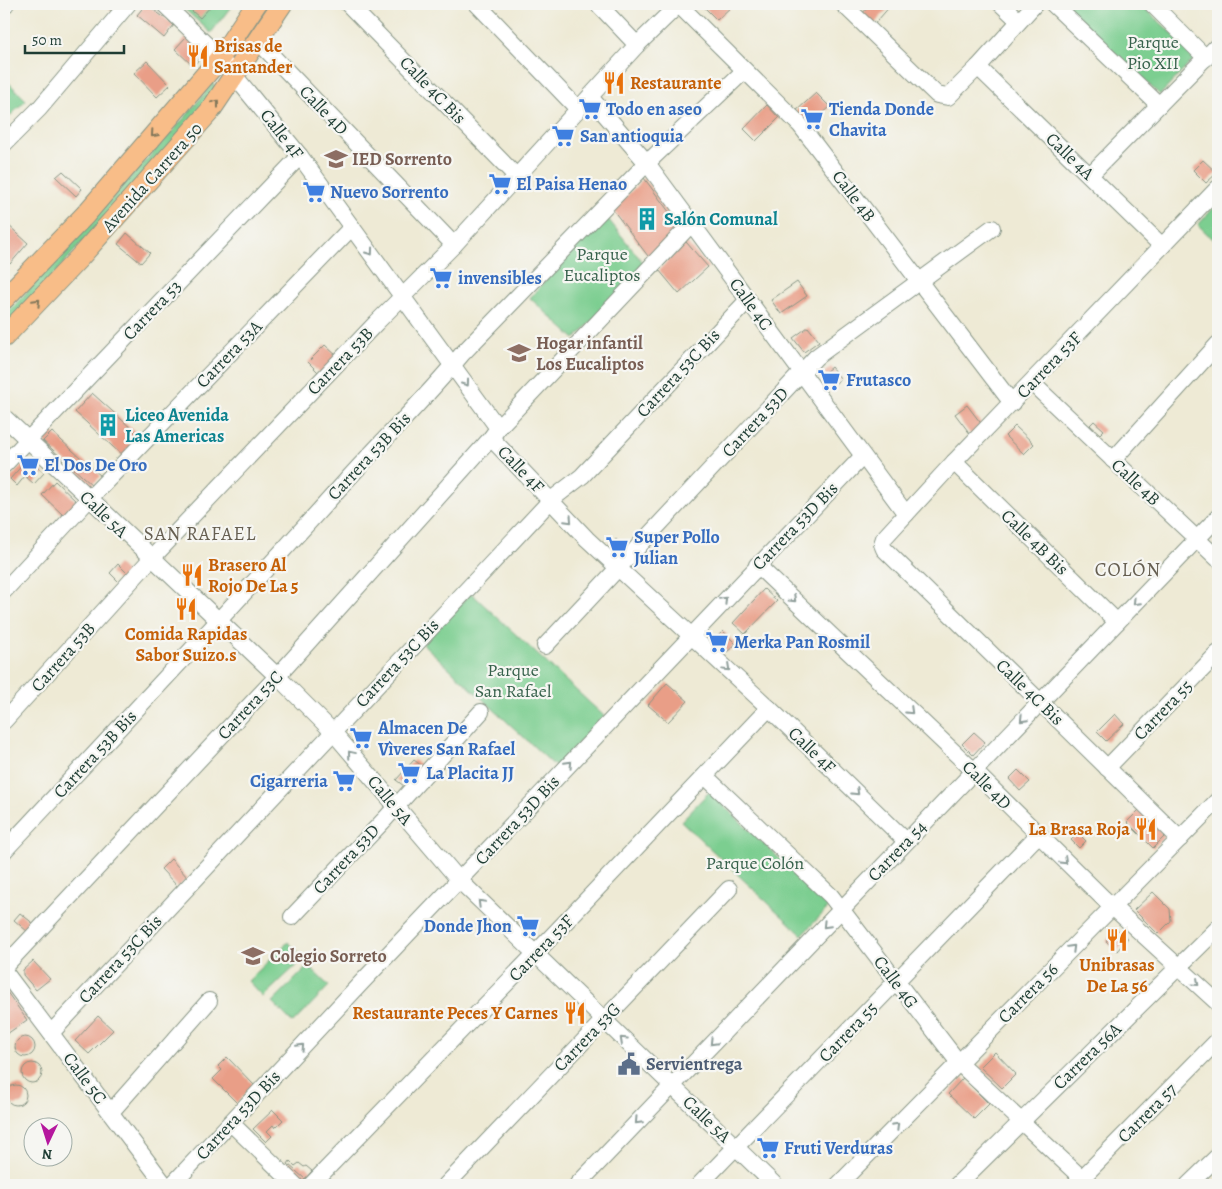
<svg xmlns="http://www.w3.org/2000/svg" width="1222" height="1189" viewBox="0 0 1222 1189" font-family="Alegreya,serif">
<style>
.green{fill:#7cce90;stroke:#4e8662}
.building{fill:#e99e87}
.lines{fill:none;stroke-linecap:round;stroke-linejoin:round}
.minor-casing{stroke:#869484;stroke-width:18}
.major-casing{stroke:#869484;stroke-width:22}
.minor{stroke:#fff;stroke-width:16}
.major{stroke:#f8bd88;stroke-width:20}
.oneway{stroke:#81775a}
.oneway2{stroke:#8f9e9a}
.labels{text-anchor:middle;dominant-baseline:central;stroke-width:4.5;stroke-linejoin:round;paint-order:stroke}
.park-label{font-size:18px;fill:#36614b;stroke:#f6f6f2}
.food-label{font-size:18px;font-weight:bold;fill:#c56008;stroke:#f6f6f2;text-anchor:start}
.street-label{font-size:18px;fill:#1f3d34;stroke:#f6f6f2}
.shop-label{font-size:18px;font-weight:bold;fill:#366cbe;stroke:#f6f6f2;text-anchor:start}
.education-label{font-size:18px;font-weight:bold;fill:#785e54;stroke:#f6f6f2;text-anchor:start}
.culture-label{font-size:18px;font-weight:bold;fill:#0d838f;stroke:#f6f6f2;text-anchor:start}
.service-label{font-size:18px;font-weight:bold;fill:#4e5e75;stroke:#f6f6f2;text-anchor:start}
.neighbourhood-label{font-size:19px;letter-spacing:1px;fill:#665f51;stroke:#f6f6f2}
</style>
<rect width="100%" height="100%" fill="#f6f6f2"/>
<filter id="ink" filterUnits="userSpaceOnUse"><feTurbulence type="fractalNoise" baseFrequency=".02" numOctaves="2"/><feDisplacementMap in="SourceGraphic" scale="10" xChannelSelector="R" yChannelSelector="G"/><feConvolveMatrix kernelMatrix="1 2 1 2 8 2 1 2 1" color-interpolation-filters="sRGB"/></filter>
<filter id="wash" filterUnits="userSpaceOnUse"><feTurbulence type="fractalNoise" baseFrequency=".0096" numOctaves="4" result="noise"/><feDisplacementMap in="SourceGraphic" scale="20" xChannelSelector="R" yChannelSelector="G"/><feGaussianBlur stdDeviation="1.12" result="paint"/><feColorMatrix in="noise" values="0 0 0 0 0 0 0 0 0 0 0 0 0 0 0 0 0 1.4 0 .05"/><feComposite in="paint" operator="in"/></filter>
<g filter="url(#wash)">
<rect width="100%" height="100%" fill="#eeead5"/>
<g class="green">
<polygon points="179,4 233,4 211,33"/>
<polygon points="1062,4 1140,4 1197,56 1160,95"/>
<polygon points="4,78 26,100 4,122"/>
<polygon points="213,83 218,91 4,330 4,317 186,116"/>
<polygon points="1218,203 1218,244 1198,225"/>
<polygon points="604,214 645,265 575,339 530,298"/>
<polygon points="471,593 604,716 556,767 423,644"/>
<polygon points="709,792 830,906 802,935 681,821"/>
<polygon points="288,942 304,958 263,997 248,981"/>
<polygon points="308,966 329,986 293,1023 272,1002"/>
</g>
<g id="blocks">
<g class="building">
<polygon points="102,4 117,4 112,11"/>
<polygon points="146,4 174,25 164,38 137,15"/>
<polygon points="184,4 213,4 200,18"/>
<polygon points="706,4 732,4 733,5 717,20 703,6"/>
<polygon points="871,4 892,4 871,28 859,17"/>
<polygon points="186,37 204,54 193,66 175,49"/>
<polygon points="147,61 170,85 157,97 134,73"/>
<polygon points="816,93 830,107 810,125 796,111"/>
<polygon points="767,105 779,118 756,141 744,129"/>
<polygon points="1203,160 1217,173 1206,183 1193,170"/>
<polygon points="63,171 82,189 76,196 56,177"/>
<polygon points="644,178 681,228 651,260 613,210"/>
<polygon points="7,224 28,243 10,264 4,259 4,228"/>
<polygon points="127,233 150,253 141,263 118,244"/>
<polygon points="686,242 708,267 679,294 659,270"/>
<polygon points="797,282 807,296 781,314 771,300"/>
<polygon points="808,327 819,341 804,352 793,338"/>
<polygon points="325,345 339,358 321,375 308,362"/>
<polygon points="831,367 841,379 833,385 824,373"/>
<polygon points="92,393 142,438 124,457 75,412"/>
<polygon points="967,405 983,426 971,435 955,414"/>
<polygon points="1094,421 1104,430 1100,434 1090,425"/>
<polygon points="1015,426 1034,444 1024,454 1005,436"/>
<polygon points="52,432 101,476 92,485 43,441"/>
<polygon points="26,461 30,461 44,473 34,484 25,476 17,486 10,479"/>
<polygon points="55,481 77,502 64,516 42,495"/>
<polygon points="616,539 625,548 620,552 611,544"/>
<polygon points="118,564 129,575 121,584 110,573"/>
<polygon points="764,589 777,601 745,634 733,623"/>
<polygon points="723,631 736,644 727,652 715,639"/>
<polygon points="667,683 688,701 668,722 648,705"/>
<polygon points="1115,714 1124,724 1106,741 1097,732"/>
<polygon points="974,732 985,742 973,755 962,744"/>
<polygon points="414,760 422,766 404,786 396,780"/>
<polygon points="1018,770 1030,782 1020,791 1009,779"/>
<polygon points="1139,810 1165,836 1153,848 1127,822"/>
<polygon points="1078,833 1086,841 1079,848 1071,840"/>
<polygon points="171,859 188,878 178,887 161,869"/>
<polygon points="1153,892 1170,909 1171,921 1158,934 1134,910"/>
<polygon points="20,913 35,925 28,932 14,920"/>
<polygon points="1116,929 1128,938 1117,951 1106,941"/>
<polygon points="33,961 50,979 36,990 23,975 23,970"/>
<polygon points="4,988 27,1020 4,1036"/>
<polygon points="98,1016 113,1030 89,1054 75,1041"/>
<circle cx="25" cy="1047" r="10"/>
<polygon points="995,1052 1016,1074 1002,1088 980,1067"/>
<polygon points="227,1057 254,1085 237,1103 213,1079 222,1070 218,1066"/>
<circle cx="32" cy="1073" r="10"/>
<polygon points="4,1067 9,1076 4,1086"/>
<polygon points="963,1078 989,1104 974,1119 948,1094"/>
<circle cx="16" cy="1095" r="10"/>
<polygon points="273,1110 283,1120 275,1128 273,1125 267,1131 272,1136 266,1142 253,1129"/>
<polygon points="290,1161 295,1166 299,1163 304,1167 306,1166 312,1171 305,1179 288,1164"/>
</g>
</g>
</g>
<g filter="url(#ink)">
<use href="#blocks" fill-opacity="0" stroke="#869484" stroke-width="1"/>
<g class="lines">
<defs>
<g id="minor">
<polyline points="164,4 220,58 300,156 498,428 491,438 587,539 769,708 906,841"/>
<polyline points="348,4 517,177"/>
<polyline points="477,4 578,109"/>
<polyline points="598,4 637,45"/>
<polyline points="678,4 800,125 1012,403"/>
<polyline points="843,4 937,95 948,97 978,67 1035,4"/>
<polyline points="1001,4 1019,21"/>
<polyline points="1053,4 1159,105"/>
<polyline points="1152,4 1206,58"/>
<polyline points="4,6 6,4"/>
<polyline points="257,40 454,245"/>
<polyline points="978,67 1162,246"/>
<polyline points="590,97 647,163 906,514"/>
<polyline points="4,144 39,109 128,4"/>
<polyline points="1090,175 1218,45"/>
<polyline points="1032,383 1218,559"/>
<polyline points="4,417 277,676 333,732 460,881 775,1185"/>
<polyline points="498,428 692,223"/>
<polyline points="1113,460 1218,344"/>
<polyline points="954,462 1117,622"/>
<polyline points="4,465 300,156"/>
<polyline points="757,565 974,771 1103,898 1218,1003"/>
<polyline points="4,591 89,499 352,227"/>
<polyline points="545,646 816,357 992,228"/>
<polyline points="4,721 151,559 376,323 454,245 637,45 679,4"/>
<polyline points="1107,768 1218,653"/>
<polyline points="705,776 831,896 959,1063 1089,1185"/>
<polyline points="1180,839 884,549 882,544 884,538 954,462 1218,188"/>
<path d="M4,851C118,729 233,607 345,482C384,439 425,399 462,354L647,163L744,71"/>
<polyline points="292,917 386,818 481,712"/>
<polyline points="4,967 284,669 491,438"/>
<polyline points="4,971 165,1185"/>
<polyline points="51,1033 551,500 582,476 748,300"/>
<polyline points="111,1112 209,1001"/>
<polyline points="231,1123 295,1185"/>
<polyline points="172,1185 361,983 862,457"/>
<polyline points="311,1185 534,955 769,708"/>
<polyline points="446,1185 729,889"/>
<polyline points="577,1185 1218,517"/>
<polyline points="699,1185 1038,835"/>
<polyline points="838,1185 1218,800"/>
<polyline points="957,1185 1218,928"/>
<polyline points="1075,1185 1218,1040"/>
<polyline points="1188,1185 1218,1156"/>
</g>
<g id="major">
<polyline points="4,299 85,215 220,58 256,4"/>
<polyline points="4,337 80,257 210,111 282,4"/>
</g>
</defs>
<use href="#minor" class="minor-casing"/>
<use href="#major" class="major-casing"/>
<use href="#minor" class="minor"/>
<use href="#major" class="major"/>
</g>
<defs><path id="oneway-chevron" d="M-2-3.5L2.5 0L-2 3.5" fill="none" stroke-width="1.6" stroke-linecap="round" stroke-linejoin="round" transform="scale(1.25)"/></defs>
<g class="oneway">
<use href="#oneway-chevron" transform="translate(216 103) rotate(-53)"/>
<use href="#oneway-chevron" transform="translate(154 134) rotate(131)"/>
<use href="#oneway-chevron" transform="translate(37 302) rotate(-46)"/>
</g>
<g class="oneway2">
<use href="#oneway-chevron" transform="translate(370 252) rotate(54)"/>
<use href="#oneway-chevron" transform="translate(466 383) rotate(54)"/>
<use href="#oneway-chevron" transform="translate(569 520) rotate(47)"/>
<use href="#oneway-chevron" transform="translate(793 599) rotate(44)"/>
<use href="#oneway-chevron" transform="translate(724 600) rotate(-46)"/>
<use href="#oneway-chevron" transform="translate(1136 602) rotate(134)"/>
<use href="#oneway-chevron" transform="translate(727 668) rotate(43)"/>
<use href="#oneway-chevron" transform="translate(910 711) rotate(44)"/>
<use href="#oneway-chevron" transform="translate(1023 719) rotate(134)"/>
<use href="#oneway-chevron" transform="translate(351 754) rotate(-130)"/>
<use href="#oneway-chevron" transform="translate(569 764) rotate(-47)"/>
<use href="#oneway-chevron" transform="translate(856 792) rotate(44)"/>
<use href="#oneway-chevron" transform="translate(1064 861) rotate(44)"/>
<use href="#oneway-chevron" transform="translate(481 903) rotate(-135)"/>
<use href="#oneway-chevron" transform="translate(826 925) rotate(134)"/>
<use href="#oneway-chevron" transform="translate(1072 948) rotate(-45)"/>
<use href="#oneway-chevron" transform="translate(1196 983) rotate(42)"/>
<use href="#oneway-chevron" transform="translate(623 1040) rotate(-137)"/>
<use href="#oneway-chevron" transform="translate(713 1042) rotate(134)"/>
<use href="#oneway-chevron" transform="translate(301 1047) rotate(-47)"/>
<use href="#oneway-chevron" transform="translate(638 1121) rotate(133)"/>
<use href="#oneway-chevron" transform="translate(896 1126) rotate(-45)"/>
</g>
</g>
<defs>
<symbol id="restaurant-bare" viewBox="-9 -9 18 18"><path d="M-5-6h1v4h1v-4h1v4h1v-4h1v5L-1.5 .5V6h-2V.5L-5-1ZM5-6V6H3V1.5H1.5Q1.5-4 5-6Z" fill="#e8710a" stroke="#f6f6f2" stroke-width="2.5" paint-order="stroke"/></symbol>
<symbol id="supermarket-bare" viewBox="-9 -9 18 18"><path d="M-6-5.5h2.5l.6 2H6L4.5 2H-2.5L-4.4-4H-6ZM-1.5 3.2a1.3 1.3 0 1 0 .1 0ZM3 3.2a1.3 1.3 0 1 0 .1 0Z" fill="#3f7fe0" stroke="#f6f6f2" stroke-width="2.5" paint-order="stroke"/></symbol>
<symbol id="school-bare" viewBox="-9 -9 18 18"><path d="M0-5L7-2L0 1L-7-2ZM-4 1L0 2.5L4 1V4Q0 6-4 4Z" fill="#8d6e63" stroke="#f6f6f2" stroke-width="2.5" paint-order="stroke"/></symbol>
<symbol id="building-bare" viewBox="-9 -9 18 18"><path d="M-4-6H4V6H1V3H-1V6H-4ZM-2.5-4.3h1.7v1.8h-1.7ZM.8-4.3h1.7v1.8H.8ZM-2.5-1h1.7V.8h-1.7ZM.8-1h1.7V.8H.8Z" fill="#0f9aa8" stroke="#f6f6f2" stroke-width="2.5" paint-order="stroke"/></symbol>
<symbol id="civic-bare" viewBox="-9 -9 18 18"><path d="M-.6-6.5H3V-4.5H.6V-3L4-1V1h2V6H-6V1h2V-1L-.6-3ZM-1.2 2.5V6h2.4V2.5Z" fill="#5c6f8a" stroke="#f6f6f2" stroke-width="2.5" paint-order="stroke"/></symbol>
</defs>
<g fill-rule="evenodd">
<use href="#restaurant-bare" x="182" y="40" width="32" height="32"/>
<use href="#restaurant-bare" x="598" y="67" width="32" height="32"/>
<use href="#supermarket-bare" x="574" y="93" width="32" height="32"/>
<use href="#supermarket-bare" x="796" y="103" width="32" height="32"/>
<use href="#supermarket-bare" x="547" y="120" width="32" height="32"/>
<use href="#school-bare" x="320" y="143" width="32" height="32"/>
<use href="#supermarket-bare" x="484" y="168" width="32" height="32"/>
<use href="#supermarket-bare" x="298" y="176" width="32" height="32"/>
<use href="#building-bare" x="631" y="203" width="32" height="32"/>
<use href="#supermarket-bare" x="425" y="262" width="32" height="32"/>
<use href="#school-bare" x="503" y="337" width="32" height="32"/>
<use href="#supermarket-bare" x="813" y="364" width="32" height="32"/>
<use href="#building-bare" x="92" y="409" width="32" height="32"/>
<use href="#supermarket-bare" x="12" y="449" width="32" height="32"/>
<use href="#supermarket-bare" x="601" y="531" width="32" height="32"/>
<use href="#restaurant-bare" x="176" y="559" width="32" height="32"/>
<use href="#restaurant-bare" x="170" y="593" width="32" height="32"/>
<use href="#supermarket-bare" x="701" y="626" width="32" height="32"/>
<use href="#supermarket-bare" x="345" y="722" width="32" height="32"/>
<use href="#supermarket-bare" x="393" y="757" width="32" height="32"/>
<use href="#supermarket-bare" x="328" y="765" width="32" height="32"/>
<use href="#restaurant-bare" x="1130" y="813" width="32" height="32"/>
<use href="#supermarket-bare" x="512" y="910" width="32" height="32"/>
<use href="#restaurant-bare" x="1101" y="924" width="32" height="32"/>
<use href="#school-bare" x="237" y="940" width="32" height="32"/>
<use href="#restaurant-bare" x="559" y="997" width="32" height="32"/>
<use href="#civic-bare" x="613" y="1048" width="32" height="32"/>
<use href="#supermarket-bare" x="752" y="1132" width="32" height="32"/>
</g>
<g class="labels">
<g class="park-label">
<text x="1153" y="42">Parque<tspan x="1153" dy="21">Pio XII</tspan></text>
<text x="602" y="254">Parque<tspan x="602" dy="21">Eucaliptos</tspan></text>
<text x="513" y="670">Parque<tspan x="513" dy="21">San Rafael</tspan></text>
<text x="755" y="863">Parque Colón</text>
</g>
<g class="food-label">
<text x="214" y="46">Brisas de<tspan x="214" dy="21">Santander</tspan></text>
<text x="630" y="83">Restaurante</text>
<text x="208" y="565">Brasero Al<tspan x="208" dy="21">Rojo De La 5</tspan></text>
<text x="186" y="634" text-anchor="middle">Comida Rapidas<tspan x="186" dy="21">Sabor Suizo.s</tspan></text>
<text x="1130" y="829" text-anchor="end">La Brasa Roja</text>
<text x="1117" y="965" text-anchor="middle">Unibrasas<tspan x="1117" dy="21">De La 56</tspan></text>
<text x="558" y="1013" text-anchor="end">Restaurante Peces Y Carnes</text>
</g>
<g class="street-label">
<text transform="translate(433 90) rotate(46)">Calle 4C Bis</text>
<text transform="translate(324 110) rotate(46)">Calle 4D</text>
<text transform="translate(282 134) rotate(52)">Calle 4F</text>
<text transform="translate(1070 156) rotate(44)">Calle 4A</text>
<text transform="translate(152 177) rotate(-48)">Avenida Carrera 50</text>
<text transform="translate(854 196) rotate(53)">Calle 4B</text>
<text transform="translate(751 304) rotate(54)">Calle 4C</text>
<text transform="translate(152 310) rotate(-46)">Carrera 53</text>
<text transform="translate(229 354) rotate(-46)">Carrera 53A</text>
<text transform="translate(340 361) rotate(-46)">Carrera 53B</text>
<text transform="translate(1049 365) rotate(-46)">Carrera 53F</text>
<text transform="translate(678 373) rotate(-47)">Carrera 53C Bis</text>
<text transform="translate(755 422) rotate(-47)">Carrera 53D</text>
<text transform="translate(369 456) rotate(-47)">Carrera 53B Bis</text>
<text transform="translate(521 469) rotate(46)">Calle 4F</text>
<text transform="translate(1136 482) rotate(43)">Calle 4B</text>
<text transform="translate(104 514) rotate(44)">Calle 5A</text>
<text transform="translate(795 526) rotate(-46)">Carrera 53D Bis</text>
<text transform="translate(1035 542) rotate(44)">Calle 4B Bis</text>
<text transform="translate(63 657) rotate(-48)">Carrera 53B</text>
<text transform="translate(397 663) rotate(-47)">Carrera 53C Bis</text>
<text transform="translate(1030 692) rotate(44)">Calle 4C Bis</text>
<text transform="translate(250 705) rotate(-47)">Carrera 53C</text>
<text transform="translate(1163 710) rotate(-46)">Carrera 55</text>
<text transform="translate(812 750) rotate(44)">Calle 4F</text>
<text transform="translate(95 754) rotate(-47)">Carrera 53B Bis</text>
<text transform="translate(987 785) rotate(45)">Calle 4D</text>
<text transform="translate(390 800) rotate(50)">Calle 5A</text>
<text transform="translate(517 820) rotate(-47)">Carrera 53D Bis</text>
<text transform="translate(897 851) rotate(-46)">Carrera 54</text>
<text transform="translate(346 859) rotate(-47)">Carrera 53D</text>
<text transform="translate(541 948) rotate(-46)">Carrera 53F</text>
<text transform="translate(120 959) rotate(-47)">Carrera 53C Bis</text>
<text transform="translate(896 982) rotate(53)">Calle 4G</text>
<text transform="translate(1028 993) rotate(-45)">Carrera 56</text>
<text transform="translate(848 1032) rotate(-46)">Carrera 55</text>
<text transform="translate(587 1037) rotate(-46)">Carrera 53G</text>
<text transform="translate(1087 1056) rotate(-44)">Carrera 56A</text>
<text transform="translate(85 1078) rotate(53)">Calle 5C</text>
<text transform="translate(1147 1113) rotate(-45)">Carrera 57</text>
<text transform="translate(238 1115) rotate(-47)">Carrera 53D Bis</text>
<text transform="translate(707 1119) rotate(44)">Calle 5A</text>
</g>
<g class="shop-label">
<text x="606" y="109">Todo en aseo</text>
<text x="829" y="109">Tienda Donde<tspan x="829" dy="21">Chavita</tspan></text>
<text x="580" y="136">San antioquia</text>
<text x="516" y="184">El Paisa Henao</text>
<text x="330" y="192">Nuevo Sorrento</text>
<text x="458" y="278">invensibles</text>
<text x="846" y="380">Frutasco</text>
<text x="44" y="465">El Dos De Oro</text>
<text x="634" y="537">Super Pollo<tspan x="634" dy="21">Julian</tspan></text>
<text x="734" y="642">Merka Pan Rosmil</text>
<text x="378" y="728">Almacen De<tspan x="378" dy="21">Vìveres San Rafael</tspan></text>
<text x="426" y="773">La Placita JJ</text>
<text x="328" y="781" text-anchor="end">Cigarreria</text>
<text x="512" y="926" text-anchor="end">Donde Jhon</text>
<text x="784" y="1148">Fruti Verduras</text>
</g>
<g class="education-label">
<text x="352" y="159">IED Sorrento</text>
<text x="536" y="343">Hogar infantil<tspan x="536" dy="21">Los Eucaliptos</tspan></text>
<text x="270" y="956">Colegio Sorreto</text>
</g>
<g class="culture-label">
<text x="664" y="219">Salón Comunal</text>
<text x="125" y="415">Liceo Avenida<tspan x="125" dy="21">Las Americas</tspan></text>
</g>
<g class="service-label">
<text x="646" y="1064">Servientrega</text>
</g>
<g class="neighbourhood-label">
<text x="200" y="534">SAN RAFAEL</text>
<text x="1128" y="570">COLÓN</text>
</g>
</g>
<rect width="1222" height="1189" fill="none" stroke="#f6f6f2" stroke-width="20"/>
<g transform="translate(48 1142) rotate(184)"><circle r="24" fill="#f6f6f2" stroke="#a0aca6"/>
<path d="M0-4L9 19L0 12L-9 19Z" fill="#b5179e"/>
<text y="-8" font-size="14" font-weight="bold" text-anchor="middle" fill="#1f3d34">N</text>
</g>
<path d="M25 45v8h99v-8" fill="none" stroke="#1f3d34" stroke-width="2.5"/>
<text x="32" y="45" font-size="15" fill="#1f3d34" stroke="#f6f6f2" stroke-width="4" paint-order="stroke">50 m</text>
</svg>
